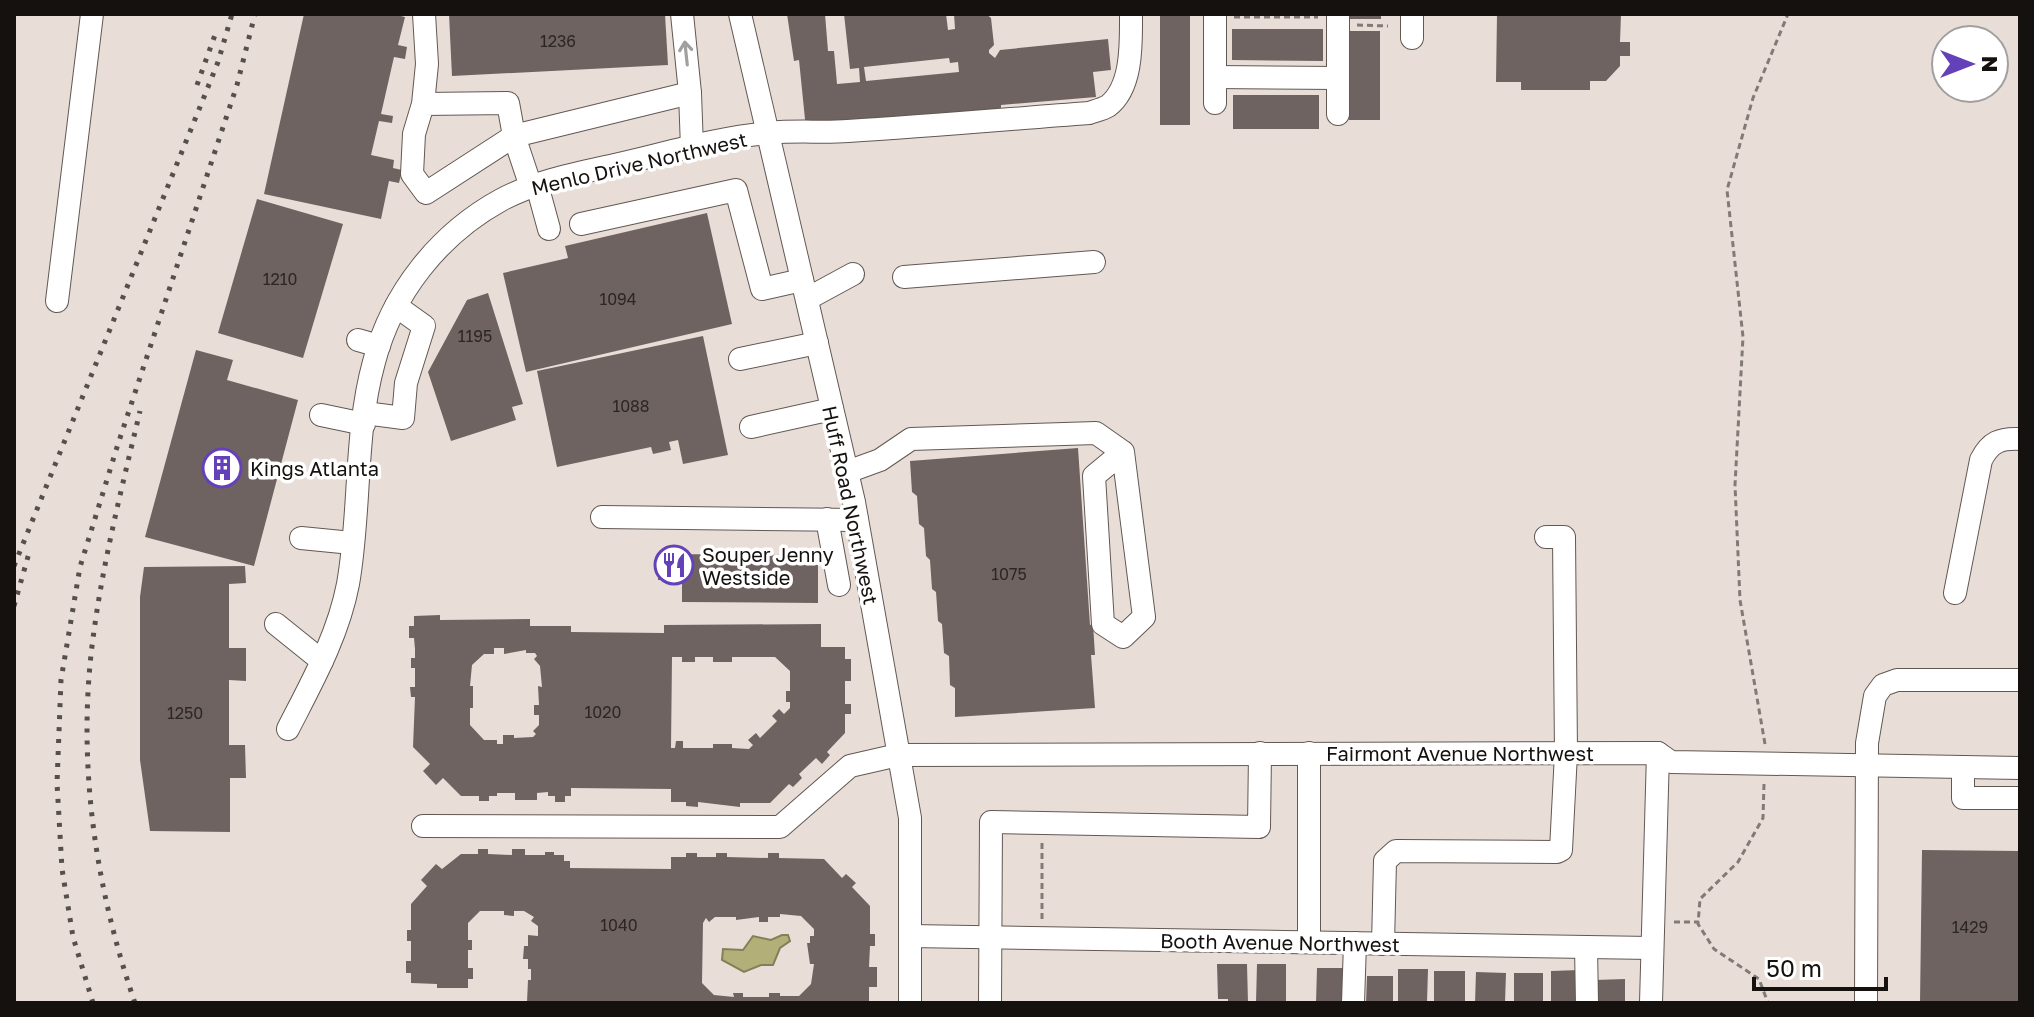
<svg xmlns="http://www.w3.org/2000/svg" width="2034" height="1017" viewBox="0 0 2034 1017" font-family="'Golos Text',sans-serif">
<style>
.water{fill:#b2af79;stroke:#838059;stroke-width:2}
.building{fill:#6f6361;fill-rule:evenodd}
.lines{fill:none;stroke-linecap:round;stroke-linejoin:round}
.minor-casing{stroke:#625852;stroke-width:24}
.path{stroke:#827a76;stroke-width:3;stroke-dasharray:6 4;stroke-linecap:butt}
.minor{stroke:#fff;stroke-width:22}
.rail{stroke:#56504c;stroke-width:5;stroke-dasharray:4 8;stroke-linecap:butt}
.oneway{stroke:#a1a09f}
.labels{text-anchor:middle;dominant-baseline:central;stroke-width:7;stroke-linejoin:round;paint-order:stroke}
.number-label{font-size:16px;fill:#2c2624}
.street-label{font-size:20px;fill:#15110f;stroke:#fff}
.poi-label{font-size:20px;fill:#15110f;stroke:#fff;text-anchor:start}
</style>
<rect width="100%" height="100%" fill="#e9ded7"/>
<polygon class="water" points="782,935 788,935 790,941 780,948 773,965 761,965 744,972 722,960 723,949 743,950 753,936 771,940"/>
<g class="building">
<polygon points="304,14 392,14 405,17 398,45 407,47 405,59 394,57 381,114 393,116 392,123 379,121 371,155 394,160 393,168 402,170 399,183 389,181 381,219 264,194"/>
<polygon points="449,14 665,14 668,65 452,76"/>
<path d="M787,14H825L828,51H834L837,84L860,82L859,68L850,69L844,14H946L948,30L955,29L954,14H986L991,18L994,45L989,50V53L995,58L1000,50L1108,39L1111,70L1093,72L1096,97L1001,105V109L806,129L799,60L794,61ZM949,58L950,63L958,62L959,72L866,81L864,67Z"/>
<rect x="1160" y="14" width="30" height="111"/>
<rect x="1350" y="14" width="31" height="5"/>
<polygon points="1497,14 1621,14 1620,42 1630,42 1630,56 1620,56 1620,66 1606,81 1590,81 1590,90 1521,90 1521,82 1496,82"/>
<polygon points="1232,29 1323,29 1323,61 1232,60"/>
<rect x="1349" y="31" width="31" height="89"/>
<rect x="1233" y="95" width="86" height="34"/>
<polygon points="257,199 343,224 303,358 218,333"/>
<polygon points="707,213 732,324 526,372 503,273 568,258 565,246"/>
<polygon points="488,293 523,404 512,407 516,420 451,441 428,372 467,300"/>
<polygon points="703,336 728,455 683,464 678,440 669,442 671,450 653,454 651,447 557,467 537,371"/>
<polygon points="196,350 233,360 227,380 298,400 254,566 145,537"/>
<polygon points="1078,448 1090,625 1093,624 1095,655 1091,655 1095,708 955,717 955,688 950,685 949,656 944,653 942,624 938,621 936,592 932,589 930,560 926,556 924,528 919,524 917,496 912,492 910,461"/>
<polygon points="658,554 818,555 818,603 682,602 682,580 658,580"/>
<polygon points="245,566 246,583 229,584 229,648 246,648 246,681 229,680 229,745 245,745 246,778 230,778 230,832 150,831 140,760 140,597 144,567"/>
<path d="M440,615V620L530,619V626H571V632L664,633V625L821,624V647H845V659H851V681H845V704H851V714H845V733L827,752L830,755L822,764L816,758L799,774L802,778L793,787L789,784L770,803H740V807L698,802V807L686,806V802H671V789L571,788V796H565V802H555V796H548V792L537,793V800H515V793H497V796H489V801H479V796H461L443,778L436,785L423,771L430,764L413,747L415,697H411L410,687H415V668H411V658H415V649L414,638H409V626H414V616ZM494,648H504V654L526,650V653H535L537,656L534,659L540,666L542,687L538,686L539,705H534V715H539V725L533,731L536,734L533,737L514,738V735H503V744H497V740H484L470,725V708H473V686H470L472,665L484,654H494ZM672,657H682V662H695V657H713V662H732V657H775L790,671V691H786V702H790V708L784,714L779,709L772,716L777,721L760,738L756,733L748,740L753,745L749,749L732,748V744H713V748H683V741H676L675,748H671Z"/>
<path d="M478,849H488V854L512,855V849H525V855H545V852H554V855H564V861H570V868L671,869V857H686V853H697V857H716V853H727V857L768,858V853H779V858L824,859L842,878L846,874L856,883L852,887L870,906V934H875V946H870L869,967H877V987H869V1003H531L527,1002L528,980H531V969H528V959H523L524,946H528V935L538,936V926L531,921L534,917L524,911H514V916L504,915V911H480L468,923V940H472V950H468V968H473V979H468V988H437V984L411,983V973H406V961H411V941H407V930H411V904L427,886L421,880L436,864L442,869L461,854H478ZM780,914L801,916L814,929V936H810V943H807L810,964H814L811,984L799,996H780V993H769V997H743V993H733L734,997L714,995L702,983L703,923L706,918L709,922L715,917H736V920L759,917V922H768V917H780Z"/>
<polygon points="1922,850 2020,851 2020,1003 1920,1003"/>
<polygon points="1217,964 1247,964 1248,1003 1228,1003 1228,999 1218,999"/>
<polygon points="1257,964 1286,964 1286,1003 1256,1002"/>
<polygon points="1317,968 1345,968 1345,1003 1316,1003"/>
<polygon points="1398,969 1428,969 1427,1003 1398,1003"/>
<polygon points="1579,970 1579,1003 1551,1003 1551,971"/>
<rect x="1434" y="971" width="31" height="32"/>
<polygon points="1476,972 1506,973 1505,1003 1475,1003"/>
<rect x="1514" y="973" width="29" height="30"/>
<polygon points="1367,976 1393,976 1393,1003 1366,1003"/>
<polygon points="1625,979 1625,1003 1595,1003 1595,980"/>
</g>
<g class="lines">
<defs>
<g id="minor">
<polyline points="682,14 690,93 692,148"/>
<polyline points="740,14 854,502 910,818 910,1003"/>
<polyline points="1215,14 1215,103"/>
<polyline points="1338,14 1338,114"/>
<polyline points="1412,14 1412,38"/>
<polyline points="1215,77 1338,78"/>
<polyline points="423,104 508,103 514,136 426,193 412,174 414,134 423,104 427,64 424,14"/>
<polyline points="537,185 549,229"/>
<polyline points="531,187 514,136 690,93"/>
<polyline points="581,224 736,190 762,289 802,280"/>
<polyline points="904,277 1094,262"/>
<polyline points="807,299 853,274"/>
<polyline points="57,301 92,14"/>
<polyline points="358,340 379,346"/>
<polyline points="740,359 817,343"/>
<polyline points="365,413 403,418 406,383 424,326 396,306"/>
<polyline points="321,415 364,424"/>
<polyline points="751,427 832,409"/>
<polyline points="847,472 880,460 911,439 1096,433 1123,452 1144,617 1123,637 1103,624 1094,476 1123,452"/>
<polyline points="602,517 857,520"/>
<polyline points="827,519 839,585"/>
<polyline points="301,538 352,543"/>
<path d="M1955,593L1981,460C1990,442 2000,438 2020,439"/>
<polyline points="276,624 322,661"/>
<path d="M288,729C312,682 338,636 348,584C361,511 354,434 374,362C392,293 439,234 501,200C540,179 585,172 628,162C674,151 722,137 770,133C796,130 822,133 848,131C929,126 1009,119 1089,113C1095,111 1103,109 1108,106C1133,87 1131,42 1131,14"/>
<polyline points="1963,767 1963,798 2020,798"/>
<polyline points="423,826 780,827 850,766 898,755 1658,753 1671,762 2020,768"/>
<polyline points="910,936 1651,948"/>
<polyline points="1309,942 1309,753"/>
<polyline points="1383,944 1385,861 1396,851 1557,852 1561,850 1566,753 1564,537 1546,537"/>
<polyline points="1586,947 1587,1003"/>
<polyline points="990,1003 991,822 1259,827 1260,753"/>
<polyline points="1353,1003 1355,943"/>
<polyline points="1651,1003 1658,753"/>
<polyline points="1866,1003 1867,743 1875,696 1883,685 1897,680 2020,680"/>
</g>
</defs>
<use href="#minor" class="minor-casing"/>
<g class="path">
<polyline points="1234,17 1318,17"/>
<polyline points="1357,25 1388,26"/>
<polyline points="1765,744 1740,600 1735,485 1743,337 1727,190 1753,98 1788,14"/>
<polyline points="1764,784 1763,818 1738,862 1700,899 1698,924 1714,949 1759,979 1768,1003"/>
<polyline points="1042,843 1042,919"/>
<polyline points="1674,922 1699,922"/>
</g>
<use href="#minor" class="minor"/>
<g class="rail">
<polyline points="197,85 216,32"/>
<polyline points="14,566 200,107 218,62 232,14"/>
<polyline points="14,606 29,553"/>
<polyline points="93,1003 73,937 62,869 57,783 61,680 80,567 118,444 237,85 255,14"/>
<path d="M135,1003C94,884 76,756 94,631C104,557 123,483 140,411"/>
</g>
</g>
<defs><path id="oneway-shaft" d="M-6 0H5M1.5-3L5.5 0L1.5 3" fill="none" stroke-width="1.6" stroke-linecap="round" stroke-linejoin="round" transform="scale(2)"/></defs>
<use class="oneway" href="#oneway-shaft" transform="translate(686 53) rotate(-96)"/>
<defs>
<symbol id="building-ring" viewBox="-11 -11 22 22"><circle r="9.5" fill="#fff" stroke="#6541b9" stroke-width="1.5"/><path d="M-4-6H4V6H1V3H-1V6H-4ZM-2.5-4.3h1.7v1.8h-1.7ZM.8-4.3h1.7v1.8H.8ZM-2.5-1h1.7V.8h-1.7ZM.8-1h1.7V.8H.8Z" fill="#6541b9"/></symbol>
<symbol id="restaurant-ring" viewBox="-11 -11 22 22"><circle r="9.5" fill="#fff" stroke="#6541b9" stroke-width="1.5"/><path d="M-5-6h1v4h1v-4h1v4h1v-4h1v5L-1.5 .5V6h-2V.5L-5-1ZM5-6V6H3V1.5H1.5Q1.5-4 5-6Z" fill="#6541b9"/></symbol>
</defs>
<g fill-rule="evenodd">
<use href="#building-ring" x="200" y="446" width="44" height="44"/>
<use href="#restaurant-ring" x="652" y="543" width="44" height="44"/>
</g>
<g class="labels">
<g class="number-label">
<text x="558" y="41">1236</text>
<text x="280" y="279">1210</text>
<text x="618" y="299">1094</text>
<text x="475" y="336">1195</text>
<text x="631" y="406">1088</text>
<text x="1009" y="574">1075</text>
<text x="603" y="712">1020</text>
<text x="185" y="713">1250</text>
<text x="619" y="925">1040</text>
<text x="1970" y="927">1429</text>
</g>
<g class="street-label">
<text transform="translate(639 163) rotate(-13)">Menlo Drive Northwest</text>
<text transform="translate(851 505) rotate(78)">Huff Road Northwest</text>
<text x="1460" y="753">Fairmont Avenue Northwest</text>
<text transform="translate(1280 942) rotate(1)">Booth Avenue Northwest</text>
</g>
<g class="poi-label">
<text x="250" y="468">Kings Atlanta</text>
<text x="702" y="554">Souper Jenny<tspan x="702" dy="23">Westside</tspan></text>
</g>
</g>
<rect width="2034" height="1017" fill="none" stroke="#15110f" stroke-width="32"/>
<g transform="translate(1970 64) rotate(90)"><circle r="38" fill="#ffffff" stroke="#a1a09f" stroke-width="2"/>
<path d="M0-6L14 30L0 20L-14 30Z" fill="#6541b9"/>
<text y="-12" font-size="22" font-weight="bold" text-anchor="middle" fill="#15110f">N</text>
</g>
<path d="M1754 977v12h132v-12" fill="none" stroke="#15110f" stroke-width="4"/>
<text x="1766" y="977" font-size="24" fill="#15110f" stroke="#ffffff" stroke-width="6" paint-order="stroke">50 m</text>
</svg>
